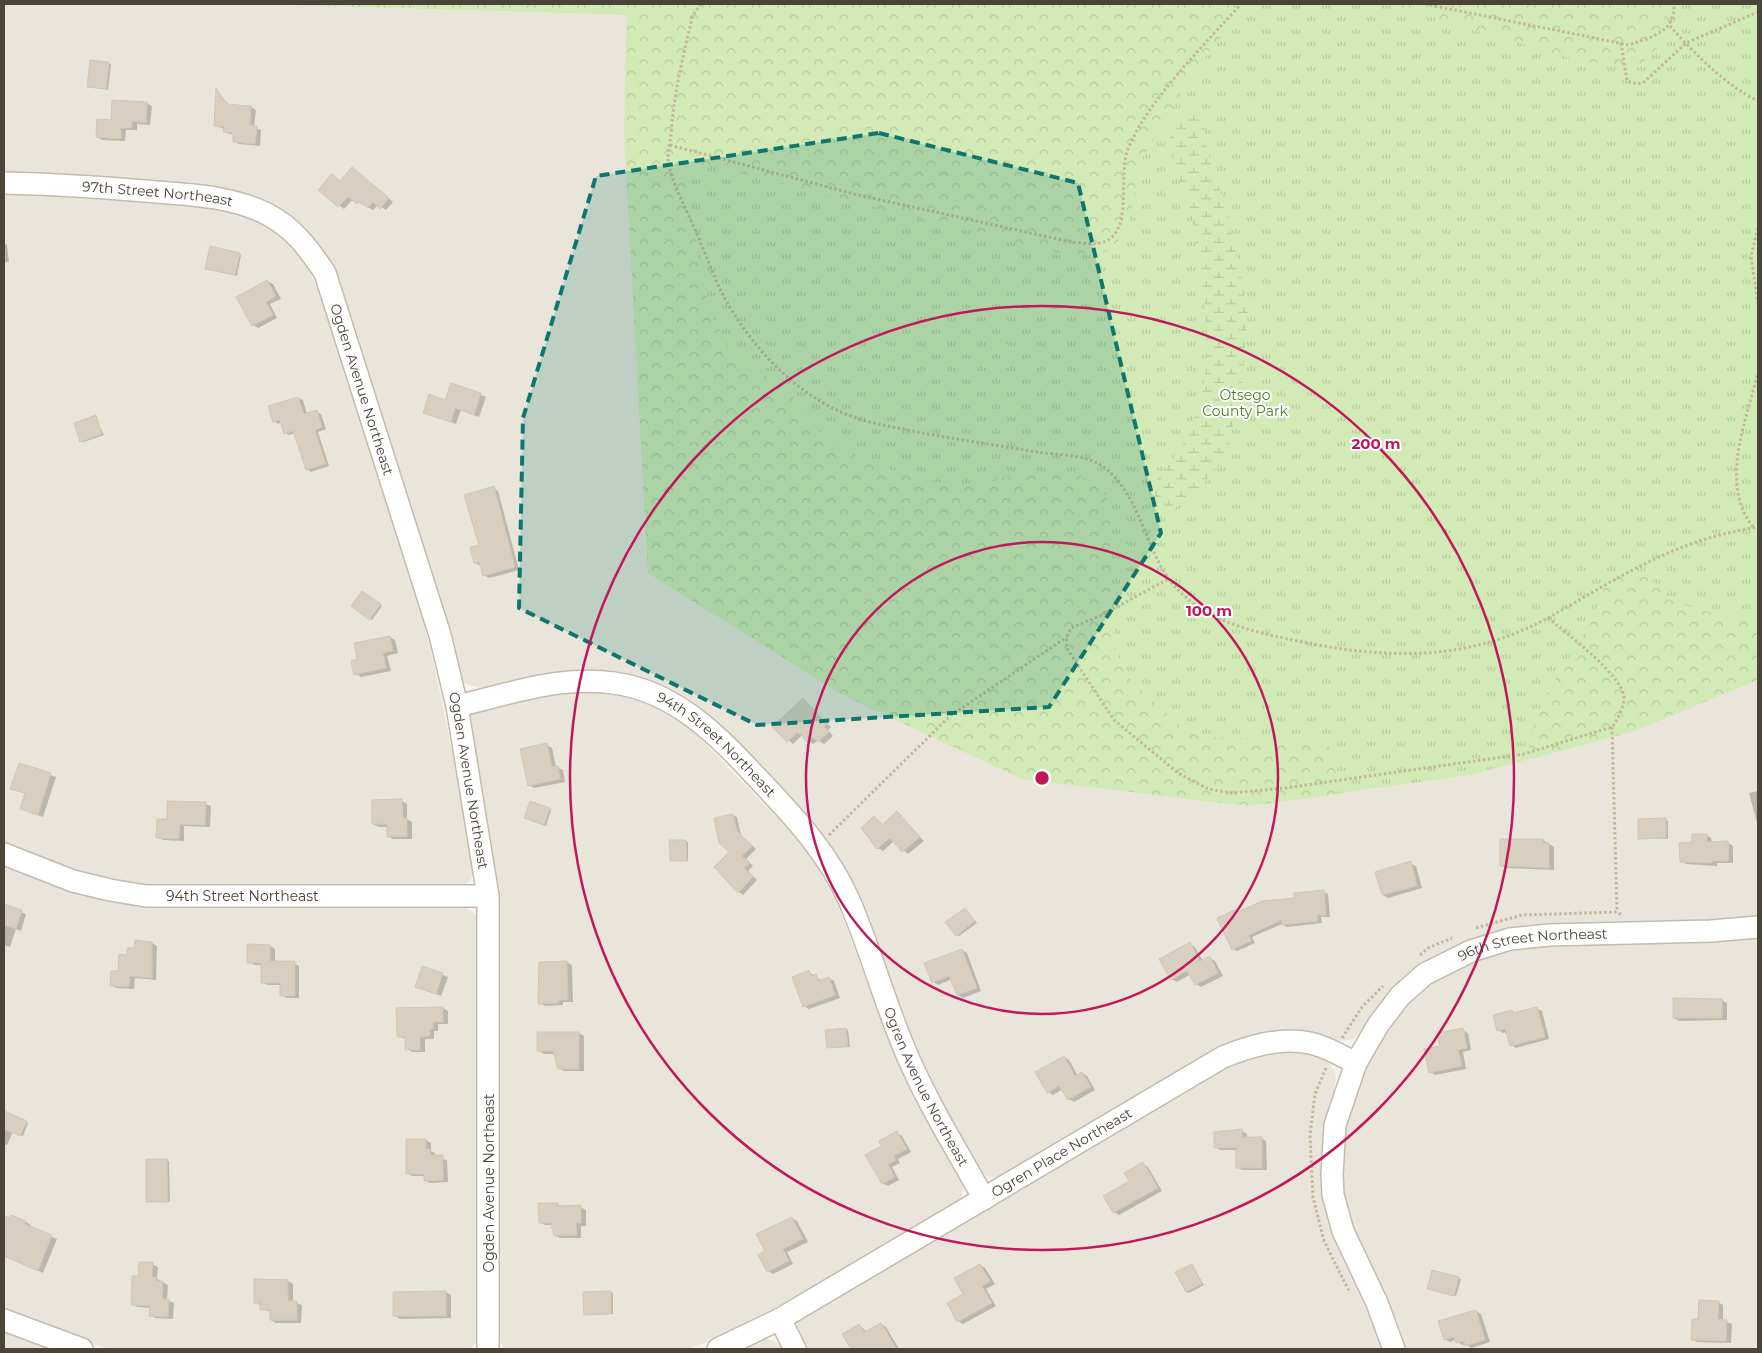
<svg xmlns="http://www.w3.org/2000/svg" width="1762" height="1353" viewBox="0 0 1762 1353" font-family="Montserrat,sans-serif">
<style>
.residential{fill:#eae5da}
.grass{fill:url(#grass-tufts)}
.forest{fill:url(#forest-crowns)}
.wetland{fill:url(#wetland-marsh)}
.shadow{fill:#0003}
.building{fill:#d8cfc1;stroke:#d3c7b4}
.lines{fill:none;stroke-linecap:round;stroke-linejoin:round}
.minor-casing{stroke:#c2bbae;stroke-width:24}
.path{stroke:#c4b79f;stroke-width:3;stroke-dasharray:2.5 2.5;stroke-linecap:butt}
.minor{stroke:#fff;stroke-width:21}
.marked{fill:#0f766e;fill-opacity:0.2;stroke:#0f766e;stroke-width:4;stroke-dasharray:10 6;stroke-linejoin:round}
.ring{fill:none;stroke:#c2185b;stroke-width:2.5}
.labels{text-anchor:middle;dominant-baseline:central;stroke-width:4;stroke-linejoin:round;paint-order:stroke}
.street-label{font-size:14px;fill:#4b4439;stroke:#fff}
.park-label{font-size:14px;fill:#4a7f2a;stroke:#fff}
.centre{fill:#c2185b;stroke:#fff;stroke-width:2.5}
.ring-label{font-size:15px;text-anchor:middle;font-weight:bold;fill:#c2185b;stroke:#fff;stroke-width:4;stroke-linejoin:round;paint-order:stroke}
</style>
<defs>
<pattern id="grass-tufts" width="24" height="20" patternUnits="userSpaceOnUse" patternTransform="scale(1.25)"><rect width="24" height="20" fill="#d2eab5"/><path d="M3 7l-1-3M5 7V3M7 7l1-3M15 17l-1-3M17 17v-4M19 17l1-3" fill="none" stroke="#b6ca9c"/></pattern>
<pattern id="forest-crowns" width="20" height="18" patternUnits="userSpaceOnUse" patternTransform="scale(1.25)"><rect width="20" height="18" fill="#d2eab5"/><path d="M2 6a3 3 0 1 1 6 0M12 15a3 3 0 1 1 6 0" fill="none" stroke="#b6ca9c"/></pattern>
<pattern id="wetland-marsh" width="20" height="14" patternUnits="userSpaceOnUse" patternTransform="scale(1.25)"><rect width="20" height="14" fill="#d2eab5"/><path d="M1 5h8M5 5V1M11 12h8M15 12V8" fill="none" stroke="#b6ca9c"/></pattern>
</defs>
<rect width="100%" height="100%" fill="#f6f3ec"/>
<g class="residential">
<polygon points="4,4 253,4 627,15 624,133 648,573 1022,779 1248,806 1471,775 1634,731 1758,680 1758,917 1495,933 1458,946 1433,959 1378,1009 1359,1033 1353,1039 1341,1041 1288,1033 1001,1178 989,1177 979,1170 949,1118 893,1001 871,934 708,717 560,676 481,688 465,684 459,678 336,276 273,209 4,175"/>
<polygon points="4,192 214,206 247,214 270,226 289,241 303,260 318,289 418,593 442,702 474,862 474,873 470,881 462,886 126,886 77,874 4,845"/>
<polygon points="590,690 642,699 668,711 686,724 793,834 816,865 839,908 896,1058 962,1176 964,1185 961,1200 791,1299 708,1342 686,1349 504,1349 496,1334 496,895 468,717 470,711 559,692"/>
<polygon points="4,863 76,890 459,904 474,913 478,919 477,1342 470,1349 110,1349 59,1334 4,1310"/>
<polygon points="1758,936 1758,1349 1404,1349 1402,1335 1389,1302 1362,1250 1350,1220 1342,1198 1339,1173 1348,1105 1364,1066 1388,1027 1414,996 1448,973 1479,959 1519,948 1545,944"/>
<polygon points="1298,1049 1319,1056 1330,1064 1335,1072 1336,1080 1323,1148 1323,1175 1377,1323 1384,1349 804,1349 795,1332 795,1323 801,1313 1246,1057"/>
<polygon points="4,1329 55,1349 4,1349"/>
<polygon points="764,1338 779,1343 782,1349 737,1349"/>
</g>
<polygon class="grass" points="627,4 1758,4 1758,680 1634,731 1471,775 1249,806 1022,779 843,695 648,573 624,133"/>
<g class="forest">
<path d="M253,4H1254L1236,16L1192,75L1142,159L1128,225L1113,250L1090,255L1062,254L707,165H696L686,174L687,191L709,312L738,360L773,380L793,397L807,418L826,439L863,459L918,479L970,487L1017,474L1049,472L1075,474L1100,485L1111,507L1110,561L1114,645L1127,677L1185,730L1208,737L1321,741C1341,749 1336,775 1337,794L1249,806L1022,779L843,695L648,573L624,133L627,15Z"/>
<polygon points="1388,4 1664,4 1669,30 1657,48 1641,64 1620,66 1580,61"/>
<polygon points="1629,571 1646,574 1661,591 1680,604 1723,616 1758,617 1758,680 1634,731 1527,760 1534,723 1557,676 1590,625 1606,584"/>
</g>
<path class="wetland" d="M1188,112L1197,113L1205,128L1206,147L1226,208L1248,309L1242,386L1226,457L1193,497L1173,509H1163L1152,503L1151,489C1161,470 1178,456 1187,436C1222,366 1202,290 1192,216C1189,193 1158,143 1176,121C1180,118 1185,115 1188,112Z"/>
<g class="shadow">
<polygon points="91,61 111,64 108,90 88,86"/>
<polygon points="217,91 230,106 251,107 256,110 254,127 261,130 260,146 239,144 234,142 235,134 229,134 225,131 225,129 215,126"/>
<polygon points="147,103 152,106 150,125 137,124 137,130 126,130 125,141 102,140 97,137 112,121"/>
<polygon points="352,168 393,202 386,210 378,205 373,210 353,199 344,209 320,190 333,176 341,181"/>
<polygon points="4,243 7,245 9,262 4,262"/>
<polygon points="239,254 241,255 237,276 209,269"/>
<polygon points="267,281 273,284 281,299 270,304 277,318 258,328 253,325"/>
<polygon points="452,384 486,397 479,417 461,410 456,424 430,415 446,401"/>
<polygon points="298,398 303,400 307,414 317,412 321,414 326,429 318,432 329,466 311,472 307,469 295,433 289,435 285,433 282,422 278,424 274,421"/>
<polygon points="95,417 104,435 84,442 81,441"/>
<polygon points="493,488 498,491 519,570 489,578 484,575 481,566 475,563"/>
<polygon points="362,592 382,606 372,620 352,606"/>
<polygon points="390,637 395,640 398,653 387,656 391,671 361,677 356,674 358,660"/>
<polygon points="803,700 831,727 828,730 833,736 824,744 818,740 813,744 802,735 793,744 774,727"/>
<polygon points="547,745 552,748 556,767 563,770 565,782 534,788 529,785"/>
<polygon points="20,764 56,777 43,817 26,811 26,794 12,788"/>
<polygon points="1758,791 1758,823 1757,823 1749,793"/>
<polygon points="402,801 407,804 407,819 412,822 412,839 393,839 388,836 388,827 379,827 373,824"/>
<polygon points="205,804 211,806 210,827 184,826 184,841 163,840 157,837 168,820"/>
<polygon points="549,809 551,810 546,826 527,819"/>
<polygon points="897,813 924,841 908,854 894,841 883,851 878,848 862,828 874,817 883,825"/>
<polygon points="733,815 737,817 741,835 756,849 746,859 753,866 748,871 757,880 743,895 739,892 731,852"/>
<polygon points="1665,820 1668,821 1668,839 1639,838"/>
<polygon points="1706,835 1711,838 1712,843 1728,843 1733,846 1733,863 1717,863 1717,866 1686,864 1681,861 1693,843"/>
<polygon points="1543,840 1554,847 1554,870 1506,868 1501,865"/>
<polygon points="686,841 688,842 688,861 671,861"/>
<polygon points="1410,863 1416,866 1422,888 1388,898 1383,895"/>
<polygon points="1323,892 1328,894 1330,917 1321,917 1322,923 1287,927 1282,924 1252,937 1255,943 1237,951 1233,949 1237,911 1241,913"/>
<polygon points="4,905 26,914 21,931 16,929 10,947 4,945"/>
<polygon points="965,909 977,923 959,936 957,935"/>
<polygon points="136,942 152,943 157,946 156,980 135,978 134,989 116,988 111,985 136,950"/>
<polygon points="1190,944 1195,947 1203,961 1210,958 1215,961 1223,976 1201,987 1196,984 1191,974 1177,982 1171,979"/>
<polygon points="249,946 270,946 275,949 275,962 294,963 299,966 299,998 287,998 282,996 282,985 268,985 262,982 262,965 254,965 249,962"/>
<polygon points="962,950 967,953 981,991 963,998 958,995 952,979 938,985 933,982"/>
<polygon points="567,962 572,965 573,1002 563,1002 563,1005 545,1006 540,1003 540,963"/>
<polygon points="423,967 448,977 441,996 422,989"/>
<polygon points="809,972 822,981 828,978 834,981 840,998 809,1009 804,1006"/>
<polygon points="1674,999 1722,1000 1727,1003 1727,1020 1679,1021 1674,1018"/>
<polygon points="443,1008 448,1011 448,1024 438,1024 438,1031 434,1031 434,1039 425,1039 425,1052 412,1052 407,1049 406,1039 398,1036"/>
<polygon points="1536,1008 1542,1011 1549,1039 1516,1048 1511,1045 1507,1032 1503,1033 1498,1030 1512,1011 1516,1014"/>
<polygon points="846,1029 848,1030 850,1047 828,1048"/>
<polygon points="1462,1030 1468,1033 1471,1050 1463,1052 1466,1069 1435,1075 1430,1072 1441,1047"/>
<polygon points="579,1033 584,1036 584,1071 564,1071 559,1068 555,1054 544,1054 539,1051"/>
<polygon points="1064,1057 1069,1060 1078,1076 1082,1073 1087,1076 1095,1090 1074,1102 1069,1099 1063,1089 1053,1095 1048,1092"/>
<polygon points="4,1112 28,1123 23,1136 13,1132 7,1145 4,1144"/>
<polygon points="1223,1131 1242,1131 1247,1134 1247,1138 1261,1138 1266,1141 1267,1170 1242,1170 1237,1167 1237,1150 1220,1150 1215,1147"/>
<polygon points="897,1133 902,1136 911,1152 898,1159 900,1163 892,1167 899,1180 888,1186 882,1183 883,1147"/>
<polygon points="407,1140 426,1140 431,1143 431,1151 435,1153 435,1157 447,1160 448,1182 430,1183 425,1180 425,1176 412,1176 407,1173"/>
<polygon points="147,1160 169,1161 170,1202 147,1201"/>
<polygon points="1143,1164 1148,1167 1162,1191 1119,1215 1114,1212"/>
<polygon points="557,1204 563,1207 580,1207 586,1210 586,1226 581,1226 581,1238 560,1238 555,1235 553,1225 545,1225 540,1222"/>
<polygon points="4,1217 26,1222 31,1225 30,1227 57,1239 43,1273 4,1254"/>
<polygon points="792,1218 797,1221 808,1242 787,1252 793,1264 773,1274 768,1271 766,1252"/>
<polygon points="152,1264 158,1267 157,1279 168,1285 167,1300 174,1303 173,1319 155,1318 150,1315 151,1308 137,1307 132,1304 140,1277"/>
<polygon points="980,1265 985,1268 995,1284 986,1289 996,1306 963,1324 958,1321 965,1295"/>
<polygon points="1192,1265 1204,1285 1189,1293 1186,1291"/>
<polygon points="1433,1271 1461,1279 1456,1296 1431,1289"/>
<polygon points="288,1281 293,1284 293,1302 302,1305 301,1323 276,1323 271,1320 271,1312 262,1309 260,1305 255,1302"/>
<polygon points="446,1292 451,1295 451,1318 400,1319 395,1316"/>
<polygon points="610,1292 613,1293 613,1314 585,1314"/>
<polygon points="1718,1302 1723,1305 1723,1321 1732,1324 1731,1343 1697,1342 1692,1339 1699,1320"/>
<polygon points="1476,1311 1481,1314 1490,1342 1471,1348 1466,1344 1462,1345 1455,1340 1450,1342 1445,1339"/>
<polygon points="881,1324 886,1327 899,1349 852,1349 844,1334 859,1325 867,1332"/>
</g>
<g class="building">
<polygon points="90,60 109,62 106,89 87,87"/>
<polygon points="216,88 227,104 251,106 250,125 257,126 255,144 233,142 233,133 223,132 224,127 214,126"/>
<polygon points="112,100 147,102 146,123 132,121 132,128 121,128 121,139 96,137 97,119 111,120"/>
<polygon points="352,167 389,198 380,209 373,202 368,208 359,201 357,204 348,197 338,207 318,190 332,174 340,181"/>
<polygon points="210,246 240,253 235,275 205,269"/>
<polygon points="267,280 276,296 266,302 273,315 252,326 236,297"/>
<polygon points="451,383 481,393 474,415 455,408 451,422 423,413 429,394 445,400"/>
<polygon points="298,397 304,414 317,410 322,427 315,430 326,464 306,470 293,431 284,434 280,420 273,422 268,406"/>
<polygon points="96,415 102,434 80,442 74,423"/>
<polygon points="494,486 515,567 483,576 479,562 474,563 470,547 479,545 464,495"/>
<polygon points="362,591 381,604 369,620 351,606"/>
<polygon points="390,636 393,651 383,653 386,668 354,675 351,661 357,659 354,643"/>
<polygon points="803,698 827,724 824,727 829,732 818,742 813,737 807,742 798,732 787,742 772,727"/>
<polygon points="547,743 552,767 558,766 560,779 528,786 520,749"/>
<polygon points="19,763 51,773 38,815 20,809 25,793 10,789"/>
<polygon points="402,799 403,818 407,818 407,836 387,837 387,824 372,824 372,800"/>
<polygon points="167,801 206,802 205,825 180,824 179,839 156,838 157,819 167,819"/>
<polygon points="530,801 550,808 544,825 524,818"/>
<polygon points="897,811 920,837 902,852 890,838 877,849 861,828 874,816 882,825"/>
<polygon points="733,814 737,831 752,846 742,856 750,863 744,868 753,877 738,893 714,867 729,852 719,843 714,818"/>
<polygon points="1666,818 1666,838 1638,839 1638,819"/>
<polygon points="1692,834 1707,834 1707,842 1728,841 1729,861 1712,861 1712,863 1680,862 1679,843 1692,842"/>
<polygon points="1500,839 1543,839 1543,843 1549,843 1549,868 1500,866"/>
<polygon points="669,840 686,840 687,861 670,861"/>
<polygon points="1411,861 1417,886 1382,895 1375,872"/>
<polygon points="1324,890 1326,915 1317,915 1318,921 1282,925 1281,920 1249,935 1251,941 1232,950 1217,918 1237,909 1238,912 1262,901 1294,898 1294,893"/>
<polygon points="4,904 22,910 16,929 4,925"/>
<polygon points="965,908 975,921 956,936 945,922"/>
<polygon points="135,940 152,942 152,978 130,976 129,987 110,986 111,971 118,971 119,954 127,955 127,948 134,948"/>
<polygon points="1190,942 1200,961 1210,956 1218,973 1195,985 1187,971 1171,980 1159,959"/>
<polygon points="247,944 270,945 270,961 295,961 295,996 280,996 280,983 261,983 261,963 247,963"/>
<polygon points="962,949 977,988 957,995 949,976 932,983 924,963"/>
<polygon points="567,961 568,1000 559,1000 559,1003 538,1004 539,962"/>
<polygon points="422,966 443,973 436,994 415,987"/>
<polygon points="809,970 811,976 816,974 818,981 829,977 835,995 803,1007 792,977"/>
<polygon points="1673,998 1722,999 1722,1018 1673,1018"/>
<polygon points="443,1007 443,1022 433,1022 433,1029 430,1029 430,1036 420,1037 420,1050 405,1050 405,1037 397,1037 396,1008"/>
<polygon points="1537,1007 1545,1037 1510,1046 1505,1029 1497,1031 1493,1015 1512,1010 1513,1013"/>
<polygon points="846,1028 848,1046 827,1048 825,1030"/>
<polygon points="1463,1028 1467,1048 1458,1050 1462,1066 1429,1073 1424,1049 1440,1046 1437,1033"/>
<polygon points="537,1032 579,1032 579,1069 558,1069 553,1051 537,1051"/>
<polygon points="1064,1056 1075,1076 1082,1072 1091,1087 1068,1100 1059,1086 1047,1093 1035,1072"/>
<polygon points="4,1111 27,1121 20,1136 4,1129"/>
<polygon points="1242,1129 1242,1137 1262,1137 1262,1168 1236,1168 1236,1148 1214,1148 1214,1132"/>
<polygon points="897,1131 907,1149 894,1156 896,1160 888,1164 895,1177 882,1184 865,1155 881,1146 879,1141"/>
<polygon points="406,1139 426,1139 426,1149 430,1149 431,1155 443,1155 443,1180 424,1181 424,1174 406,1174"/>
<polygon points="146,1159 167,1159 168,1202 146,1202"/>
<polygon points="1143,1162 1158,1188 1113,1213 1103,1196 1129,1181 1124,1173"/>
<polygon points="538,1203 558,1203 558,1206 581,1205 581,1223 576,1223 577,1235 554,1236 551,1223 539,1223"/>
<polygon points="11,1215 26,1221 25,1224 52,1235 38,1271 4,1256 4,1216 9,1218"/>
<polygon points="792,1217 803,1239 783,1249 789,1261 767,1272 758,1255 765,1251 756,1234"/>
<polygon points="139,1262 153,1262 152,1277 156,1277 156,1281 163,1281 162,1299 169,1299 168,1317 149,1316 150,1306 131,1305 132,1276 138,1276"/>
<polygon points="980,1264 990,1281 982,1286 992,1303 957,1322 947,1303 963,1294 954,1278"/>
<polygon points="1192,1264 1202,1284 1186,1292 1175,1272"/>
<polygon points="1432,1270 1459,1277 1454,1296 1427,1289"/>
<polygon points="254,1279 288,1280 288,1301 297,1301 297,1320 270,1320 270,1310 260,1310 260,1303 254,1303"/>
<polygon points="446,1291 446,1316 393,1316 393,1292"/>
<polygon points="611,1291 611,1314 584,1315 583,1292"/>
<polygon points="1699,1300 1719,1301 1718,1319 1727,1320 1726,1341 1691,1340 1692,1319 1698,1319"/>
<polygon points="1476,1310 1485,1340 1465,1346 1464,1341 1456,1343 1454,1337 1444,1340 1438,1321"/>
<polygon points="881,1323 897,1349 851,1349 842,1334 859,1324 864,1332"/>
</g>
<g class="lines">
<defs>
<g id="minor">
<path id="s1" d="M4,183C51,184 98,187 145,191C187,195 229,195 267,214C294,228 309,249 325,273L440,635L457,706L488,896V1349"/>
<path id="s2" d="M457,706C509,694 561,675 614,683C679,692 722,740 764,785C797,820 829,855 849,900C870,948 884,1001 905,1050C926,1101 957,1150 984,1199"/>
<path id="s3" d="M4,854L73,881L110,890L146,896H488"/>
<polyline points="780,1319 795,1349"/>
<polyline points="4,1320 82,1349"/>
<path id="s4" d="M718,1349L780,1319L1223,1057C1250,1046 1280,1037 1310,1043C1326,1046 1341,1056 1356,1063"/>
<path id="s5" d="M1394,1349L1377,1303L1343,1231L1333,1195L1332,1175L1335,1125L1356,1063L1378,1025L1400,996L1425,974L1471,951L1510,939L1549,935L1711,931L1758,927"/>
</g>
</defs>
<use href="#minor" class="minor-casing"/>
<g class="path">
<path d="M701,4L693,15C683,55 674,93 671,134C670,142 668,151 668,159C671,183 686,208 695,230C704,249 711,270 720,289C750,349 806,408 874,423C927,435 982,443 1037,452C1056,455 1081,454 1099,464C1138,487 1145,549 1171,582C1200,618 1245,630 1288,639C1380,659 1463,664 1548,618C1565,632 1626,678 1624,699C1623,709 1618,719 1612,727L1524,754L1285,788L1232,793L1208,789L1178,773L1114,720L1066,647L1067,637L1071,628L1100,616L1168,579"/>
<path d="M1425,4L1629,45C1651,37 1676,32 1674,4"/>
<path d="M1670,26C1695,54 1724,84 1758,101"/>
<polyline points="1621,43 1627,81 1637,84 1644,82 1686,43 1758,12"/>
<path d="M670,145L854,194L1071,242C1085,243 1103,248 1114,235C1130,215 1119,172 1128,149C1148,100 1205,44 1241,4"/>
<polyline points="1758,228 1751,256 1758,304"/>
<path d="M1753,527C1719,484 1746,421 1758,373"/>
<path d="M1548,618C1606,585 1662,548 1728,533C1738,531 1748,528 1758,527"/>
<polyline points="1612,727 1617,912"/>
<polyline points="829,835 950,716 1067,637"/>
<polyline points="1476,928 1522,915 1617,912 1622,915"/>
<polyline points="1420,955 1428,948 1452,938"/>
<polyline points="1342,1038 1362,1007 1383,986"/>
<polyline points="1326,1068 1315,1094 1310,1135 1313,1197 1324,1241 1350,1293"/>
</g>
<use href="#minor" class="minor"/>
</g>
<path class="marked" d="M879,133L1078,183L1161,533L1049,707L757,725L519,608L523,418L596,176Z"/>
<g class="ring">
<circle cx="1042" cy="778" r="236"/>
<circle cx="1042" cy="778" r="472"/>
</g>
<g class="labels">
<g class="street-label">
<text stroke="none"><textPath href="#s1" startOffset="154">97th Street Northeast</textPath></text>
<text stroke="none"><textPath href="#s1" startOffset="472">Ogden Avenue Northeast</textPath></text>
<text stroke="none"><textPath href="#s2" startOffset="282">94th Street Northeast</textPath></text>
<text stroke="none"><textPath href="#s1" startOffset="878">Ogden Avenue Northeast</textPath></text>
<text stroke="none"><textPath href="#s3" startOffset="245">94th Street Northeast</textPath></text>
<text stroke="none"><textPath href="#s5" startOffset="529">96th Street Northeast</textPath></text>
<text stroke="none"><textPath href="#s2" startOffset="691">Ogren Avenue Northeast</textPath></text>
<text stroke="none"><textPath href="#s4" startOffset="396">Ogren Place Northeast</textPath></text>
<text transform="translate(489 1183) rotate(-90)">Ogden Avenue Northeast</text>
</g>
<g class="park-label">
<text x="1245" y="395">Otsego<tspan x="1245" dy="16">County Park</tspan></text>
</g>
</g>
<circle cx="1042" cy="778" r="8" class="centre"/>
<g class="ring-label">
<text x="1376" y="449">200 m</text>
<text x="1209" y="616">100 m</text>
</g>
<rect width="1762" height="1353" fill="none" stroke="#4b4439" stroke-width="10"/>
</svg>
